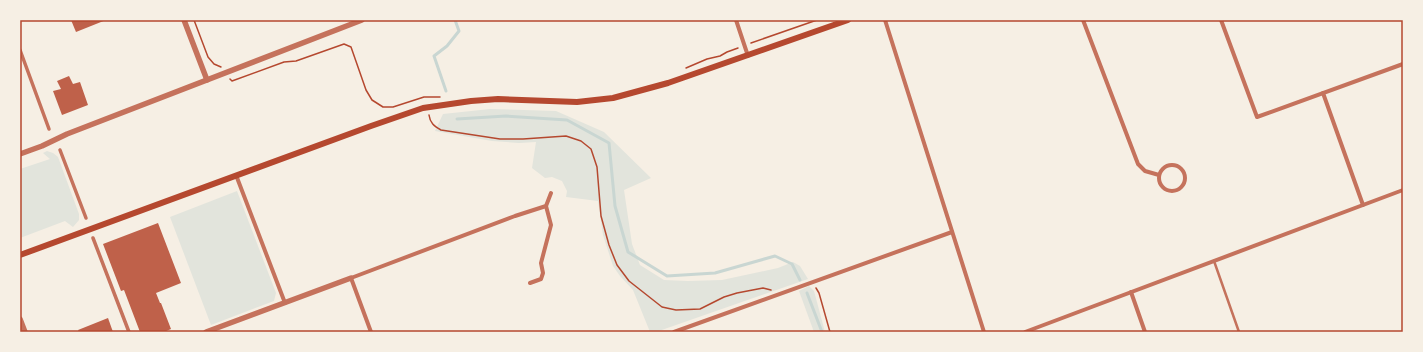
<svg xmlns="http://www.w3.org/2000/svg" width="1423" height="352" viewBox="0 0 1423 352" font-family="Arial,sans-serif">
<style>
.green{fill:#e2e4dc}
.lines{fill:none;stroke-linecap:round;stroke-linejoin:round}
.stream{stroke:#c9d6d2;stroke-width:3}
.building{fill:#bf614a}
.path{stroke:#b5482f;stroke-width:1.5}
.service{stroke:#c5725c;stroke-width:2.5}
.pedestrian{stroke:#c5725c;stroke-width:3.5}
.minor{stroke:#c5725c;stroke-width:4}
.tertiary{stroke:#c5725c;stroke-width:5.5}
.secondary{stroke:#b5482f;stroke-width:6}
.neatline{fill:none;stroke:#b5482f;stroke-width:1.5}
</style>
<rect width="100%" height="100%" fill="#f6efe4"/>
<g class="green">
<polygon points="490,109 556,111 604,132 651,178 624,190 632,244 640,265 664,280 688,281 722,280 778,268 793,262 800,266 808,279 656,332 650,332 633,290 620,276 613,266 603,235 598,201 566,197 567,191 562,181 552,177 545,178 532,168 536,142 519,143 492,141 435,131 443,114"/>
<polygon points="47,151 53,153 58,157 79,214 79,220 73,227 65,221 20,238 20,169 50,159 43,153"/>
<polygon points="237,191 276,293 274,301 211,325 170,217"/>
<polygon points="809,286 814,291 825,332 814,332 799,291"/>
</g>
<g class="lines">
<g class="stream">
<polyline points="446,91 434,56 447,46 459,31 455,20"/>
<polyline points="457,119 506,116 567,120 609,143 615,206 628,252 667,276 715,273 775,256 792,264 800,280"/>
<polyline points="807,293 822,332"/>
</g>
</g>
<g class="building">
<polygon points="71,20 106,20 76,32"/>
<polygon points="69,76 73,84 80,82 88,105 62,115 53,91 61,89 57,81"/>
<polygon points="158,223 181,283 156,293 160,303 161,303 171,329 164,332 140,332 124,290 121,291 103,244"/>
<polygon points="108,318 113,332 79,332 78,330"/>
</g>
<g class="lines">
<g class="path">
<polyline points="194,20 208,57 214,64 221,67"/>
<polyline points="751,43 817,20"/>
<polyline points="686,68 707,59 720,56 727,52 738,48"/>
<polyline points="230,79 232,81 284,62 296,61 344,44 351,47 366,90 372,100 383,107 393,107 424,97 440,97"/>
<path d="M429,115C430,123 434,126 441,130L500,139H523L566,136L581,141L591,149L597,167L601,216L609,245L617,265L629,281L662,307L676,310L700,309L724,297L737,293L763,288L771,290"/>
<polyline points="816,288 819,293 830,332"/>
</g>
<polyline class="service" points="1214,261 1239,332"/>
<g class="pedestrian">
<polyline points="20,50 49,129"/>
<polyline points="60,150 86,218"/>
<polyline points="93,238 129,332"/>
</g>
<g class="minor">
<polyline points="736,20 748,56"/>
<polyline points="885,20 984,332"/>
<polyline points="1083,20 1138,164 1145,171 1159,175"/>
<polyline points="1221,20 1257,117 1403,64"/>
<polyline points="1323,93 1363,205"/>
<circle cx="1172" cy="178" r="13"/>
<polyline points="236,175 285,303"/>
<polyline points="530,283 541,279 543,273 541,263 551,225 546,206"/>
<polyline points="1131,292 1145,332"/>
<polyline points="371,332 351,278 515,216 546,206 551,193"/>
<polyline points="674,332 952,232"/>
<polyline points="1025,332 1403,190"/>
</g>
<g class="tertiary">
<polyline points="184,20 207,80"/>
<polyline points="20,154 42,146 67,134 362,20"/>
<polyline points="20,319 25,332"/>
<polyline points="206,332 351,278"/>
</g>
<polyline class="secondary" points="20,255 371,126 423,108 471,101 498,99 577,102 613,98 668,83 848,20"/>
</g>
<rect width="1423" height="352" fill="none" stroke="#f6efe4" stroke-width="42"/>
<rect x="21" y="21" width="1381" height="310" class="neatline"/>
</svg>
